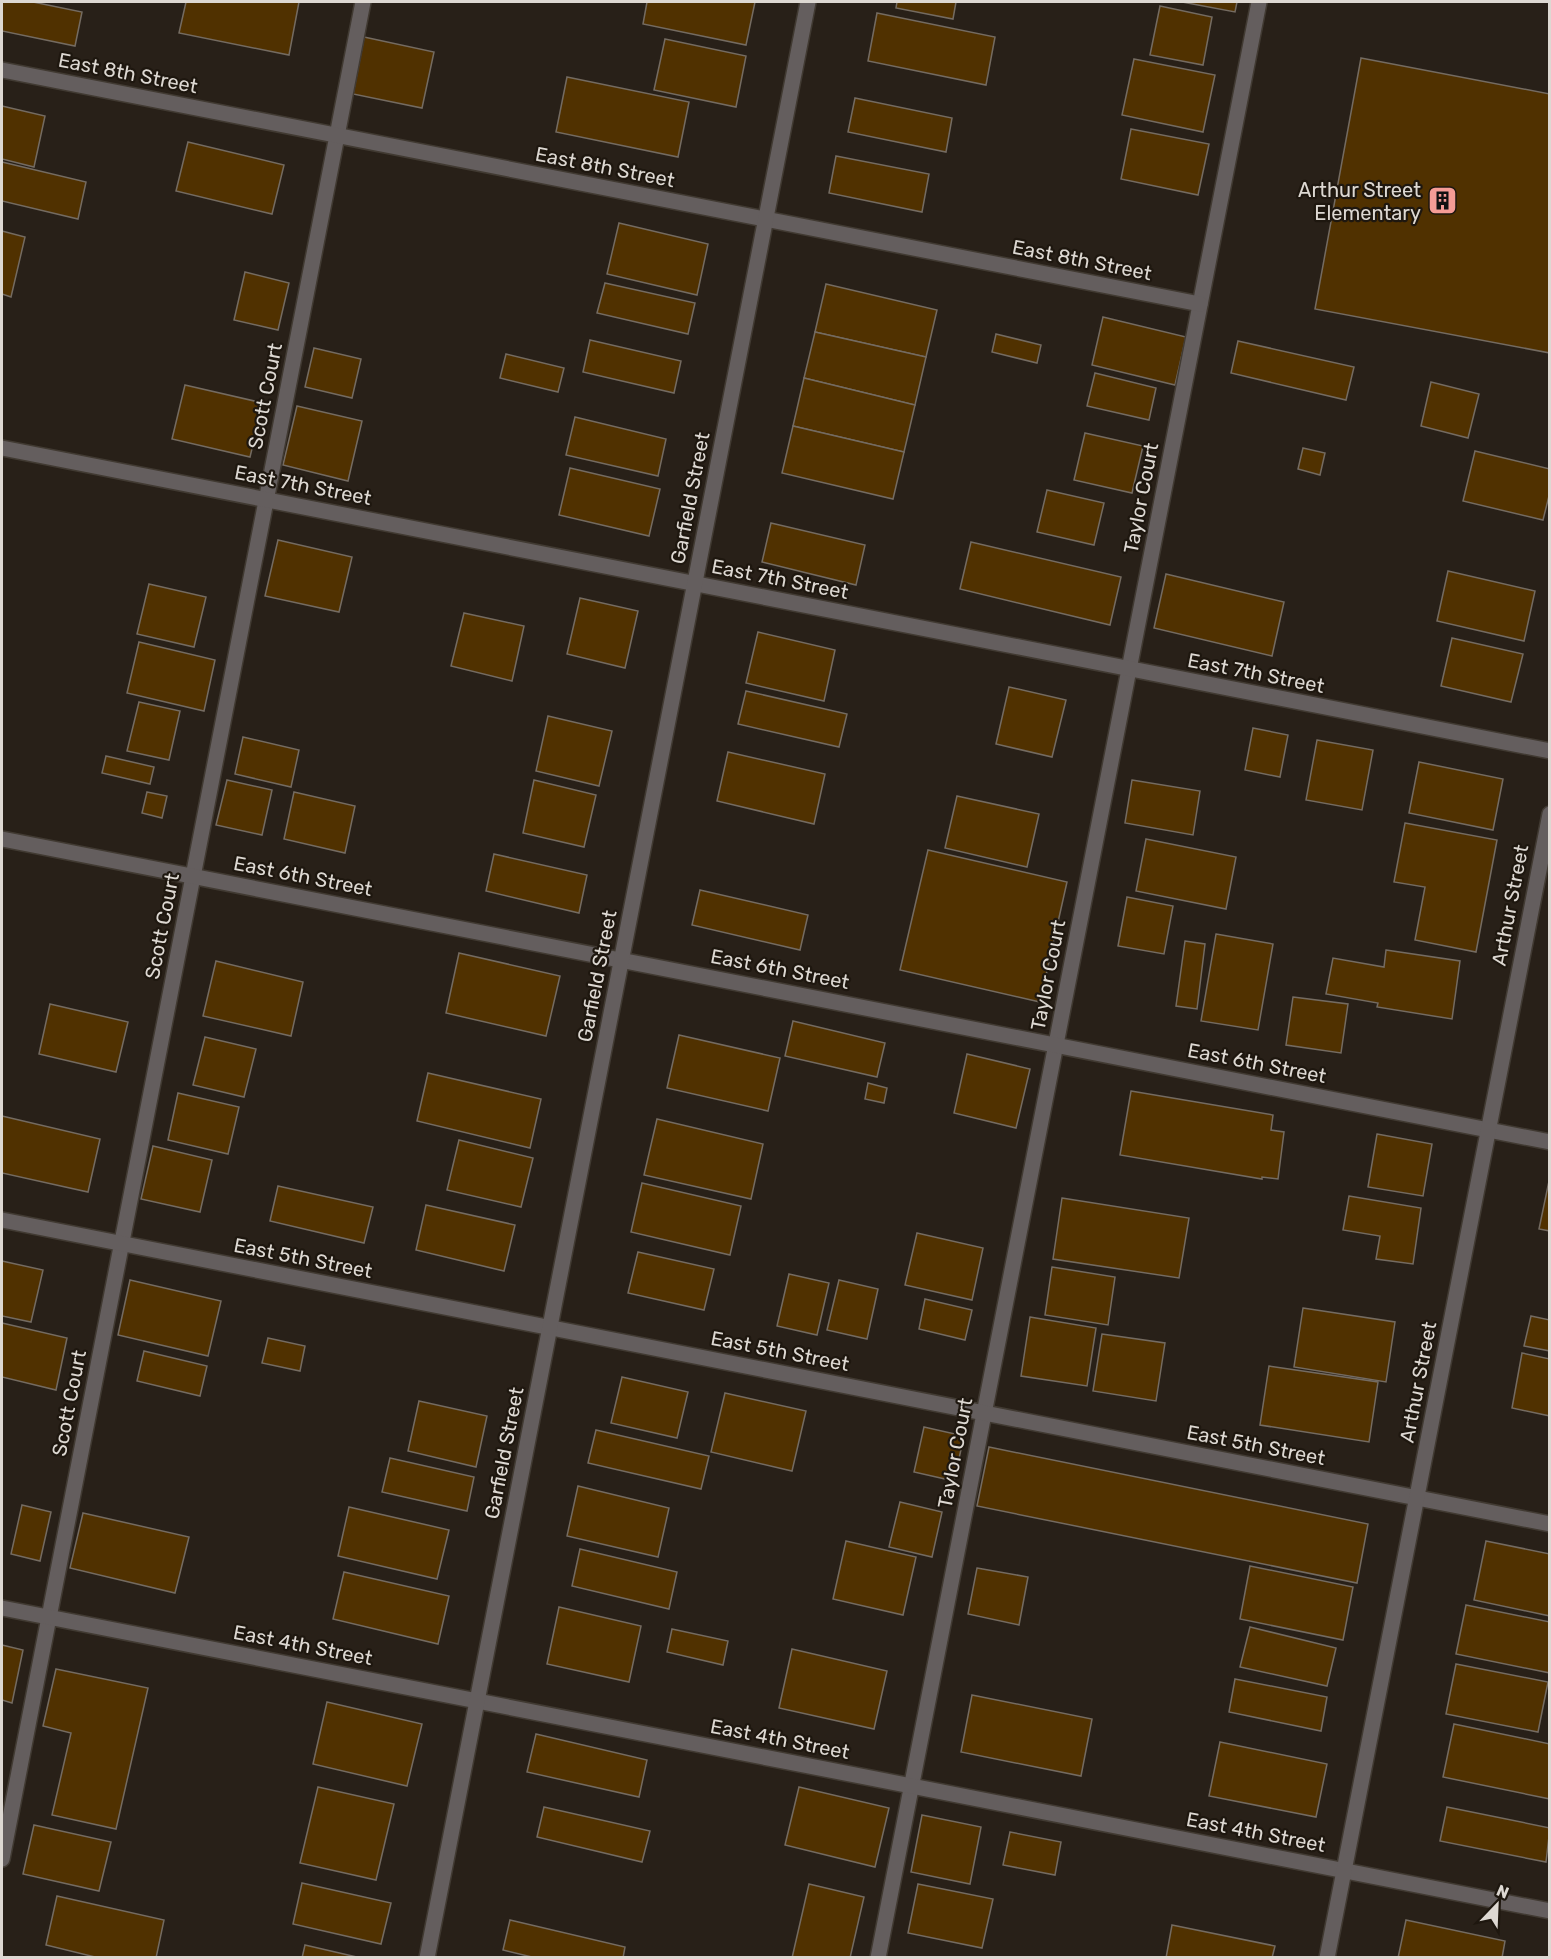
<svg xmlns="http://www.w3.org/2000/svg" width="1551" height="1959" viewBox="0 0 1551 1959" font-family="Rubik,sans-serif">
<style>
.building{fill:#503100;stroke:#746b61;stroke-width:1.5}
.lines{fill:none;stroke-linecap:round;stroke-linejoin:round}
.service-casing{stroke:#413a32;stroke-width:18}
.minor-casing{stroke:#413a32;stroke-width:18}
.service{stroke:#645e5e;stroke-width:15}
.minor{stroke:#645e5e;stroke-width:15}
.labels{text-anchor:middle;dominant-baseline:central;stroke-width:4.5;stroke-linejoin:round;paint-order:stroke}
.street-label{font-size:20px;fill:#ddd8d2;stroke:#1e170f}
.poi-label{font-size:20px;fill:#ddd8d2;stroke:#1e170f;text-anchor:end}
</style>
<rect width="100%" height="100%" fill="#282018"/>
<g class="building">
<polygon points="2,2 33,2 82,12 75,46 2,31"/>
<polygon points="186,2 299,2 289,55 179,33"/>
<polygon points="647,2 755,2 746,45 643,24"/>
<polygon points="897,2 956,2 953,19 896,8"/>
<polygon points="1182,2 1237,2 1235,12"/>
<polygon points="1160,6 1212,17 1203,65 1150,55"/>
<polygon points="877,13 995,37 986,85 868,61"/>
<polygon points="364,37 434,52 422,108 353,94"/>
<polygon points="665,39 746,56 736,107 654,90"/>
<polygon points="1361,58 1550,94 1550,353 1315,309"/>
<polygon points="1134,59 1215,75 1203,132 1122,115"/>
<polygon points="567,77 689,102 678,157 556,132"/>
<polygon points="855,98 952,118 946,152 848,132"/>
<polygon points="2,106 45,116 34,167 2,159"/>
<polygon points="1131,129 1209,144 1198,195 1121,179"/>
<polygon points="188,142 284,165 272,214 176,191"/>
<polygon points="836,156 929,174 922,212 829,193"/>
<polygon points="2,162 86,182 78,219 2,201"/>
<polygon points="619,223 708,244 697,295 607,274"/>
<polygon points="2,231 25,237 11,297 2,294"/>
<polygon points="245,272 289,283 278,330 234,320"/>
<polygon points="605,283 695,303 688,334 597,313"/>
<polygon points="826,284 937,310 926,357 815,332"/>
<polygon points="1103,317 1186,337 1175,385 1092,365"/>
<polygon points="815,332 926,357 915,405 804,378"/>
<polygon points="996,334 1041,345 1037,363 992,352"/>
<polygon points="590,340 681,361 674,393 583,372"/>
<polygon points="1238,341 1354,367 1346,400 1231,373"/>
<polygon points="314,348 361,359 352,398 305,387"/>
<polygon points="506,354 564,368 558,392 500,378"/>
<polygon points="1095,373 1156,388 1149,420 1087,406"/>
<polygon points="804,378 915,405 904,452 793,426"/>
<polygon points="1431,382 1479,394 1468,438 1421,426"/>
<polygon points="185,385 263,403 250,457 172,439"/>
<polygon points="297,406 362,421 348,481 283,465"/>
<polygon points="575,417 666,439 658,476 566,455"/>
<polygon points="793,426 904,452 893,499 782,473"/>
<polygon points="1085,433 1143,446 1132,493 1074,480"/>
<polygon points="1303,448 1325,453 1320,475 1298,469"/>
<polygon points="1475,451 1550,469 1550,492 1543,520 1463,501"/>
<polygon points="570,468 660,489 649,536 559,515"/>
<polygon points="1047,490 1104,503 1094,545 1037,532"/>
<polygon points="771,523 865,545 856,585 762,562"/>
<polygon points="278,540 352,557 339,612 265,596"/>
<polygon points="971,542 1121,577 1110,625 960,589"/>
<polygon points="1448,571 1535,591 1524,641 1437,621"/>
<polygon points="1166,574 1284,602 1272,656 1154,628"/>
<polygon points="149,584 206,597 194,647 137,634"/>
<polygon points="580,598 638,611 625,668 567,654"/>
<polygon points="464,613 524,626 512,681 451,666"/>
<polygon points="758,632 835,650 824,701 746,683"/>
<polygon points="1452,638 1523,654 1511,702 1441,686"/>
<polygon points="139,642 215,660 204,711 127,693"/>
<polygon points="1009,687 1066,700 1052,757 996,744"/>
<polygon points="746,691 847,714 839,747 738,724"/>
<polygon points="139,702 180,711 169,760 127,751"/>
<polygon points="548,716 612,731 599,786 536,771"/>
<polygon points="1253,728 1288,735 1280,777 1245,770"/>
<polygon points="243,737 299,750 291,787 235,774"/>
<polygon points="1317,740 1373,750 1362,810 1306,800"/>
<polygon points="728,752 825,774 814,824 717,801"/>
<polygon points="106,756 154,767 150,784 102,773"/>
<polygon points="1419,762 1503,779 1493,830 1409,813"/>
<polygon points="227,780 272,790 262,835 216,825"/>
<polygon points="534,780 596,795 584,847 523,833"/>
<polygon points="1132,780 1200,791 1193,835 1125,823"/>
<polygon points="147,792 167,796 162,818 142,813"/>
<polygon points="294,792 355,806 345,853 284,839"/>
<polygon points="957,796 1039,814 1027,867 945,848"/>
<polygon points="1405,823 1497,840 1476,952 1415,940 1425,887 1394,882"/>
<polygon points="1146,839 1236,857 1226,909 1136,891"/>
<polygon points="928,850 1067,882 1040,1002 900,970"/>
<polygon points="494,854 587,875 579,913 486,891"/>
<polygon points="700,890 808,915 800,950 692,925"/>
<polygon points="1127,897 1173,906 1164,954 1118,946"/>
<polygon points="1216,934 1273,944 1258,1030 1201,1021"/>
<polygon points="1185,941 1205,944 1197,1009 1176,1006"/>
<polygon points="1386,950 1460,961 1452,1019 1377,1007 1378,1003 1326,994 1333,958 1384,967"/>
<polygon points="459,953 560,976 546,1036 446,1013"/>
<polygon points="216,961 303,982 291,1036 203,1016"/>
<polygon points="1293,997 1348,1004 1341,1053 1286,1045"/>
<polygon points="50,1004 128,1022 116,1072 39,1054"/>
<polygon points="793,1021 885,1043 877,1077 785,1056"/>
<polygon points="679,1035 780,1058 768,1111 667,1088"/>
<polygon points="205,1037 256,1049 244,1097 193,1085"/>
<polygon points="967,1054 1030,1069 1016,1128 954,1113"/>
<polygon points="428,1073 541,1099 530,1148 417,1121"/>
<polygon points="868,1083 887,1088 884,1103 865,1099"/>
<polygon points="1131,1091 1273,1115 1271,1130 1284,1132 1278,1179 1262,1177 1262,1179 1120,1155"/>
<polygon points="178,1093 239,1107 228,1154 168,1140"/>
<polygon points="2,1116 100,1139 88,1192 2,1173"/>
<polygon points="657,1119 763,1144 751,1199 644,1175"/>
<polygon points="1377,1134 1432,1144 1423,1196 1368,1187"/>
<polygon points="459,1140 533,1158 521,1207 447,1190"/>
<polygon points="153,1146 212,1160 200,1212 141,1199"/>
<polygon points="1549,1181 1550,1181 1550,1231 1539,1229"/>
<polygon points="642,1183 741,1206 730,1255 631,1232"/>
<polygon points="278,1186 373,1207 364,1243 270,1221"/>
<polygon points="1349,1196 1421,1208 1413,1264 1376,1259 1380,1236 1343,1230"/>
<polygon points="1062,1198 1189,1218 1179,1278 1053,1259"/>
<polygon points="426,1205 515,1225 504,1271 416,1250"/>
<polygon points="917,1233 983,1248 972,1300 905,1285"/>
<polygon points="638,1252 714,1269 704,1310 628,1293"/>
<polygon points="2,1261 43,1270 31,1322 2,1316"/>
<polygon points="1052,1267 1115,1277 1108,1325 1045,1315"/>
<polygon points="789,1274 829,1283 817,1335 777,1326"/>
<polygon points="130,1280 221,1301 208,1356 118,1335"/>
<polygon points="839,1280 878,1289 867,1339 827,1330"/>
<polygon points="925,1299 972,1310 965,1340 919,1329"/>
<polygon points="1303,1308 1395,1322 1386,1382 1294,1367"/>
<polygon points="1531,1316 1550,1320 1550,1351 1524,1346"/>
<polygon points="1030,1317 1096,1328 1087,1386 1021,1376"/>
<polygon points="2,1323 67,1338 56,1390 2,1377"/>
<polygon points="1102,1334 1165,1343 1156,1401 1093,1391"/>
<polygon points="268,1338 305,1346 300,1371 262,1363"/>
<polygon points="144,1351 207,1366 200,1396 137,1381"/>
<polygon points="1522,1353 1550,1359 1550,1416 1512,1408"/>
<polygon points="1269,1366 1378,1382 1369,1442 1260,1425"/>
<polygon points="622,1377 688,1392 677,1438 611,1423"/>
<polygon points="725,1393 806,1411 792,1471 711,1452"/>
<polygon points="419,1401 487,1416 476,1467 408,1451"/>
<polygon points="924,1427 964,1436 954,1481 914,1472"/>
<polygon points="596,1430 709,1456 701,1489 588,1463"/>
<polygon points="989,1447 1368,1524 1357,1583 977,1506"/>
<polygon points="390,1458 474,1477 467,1511 382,1492"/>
<polygon points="578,1486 669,1508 658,1557 567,1536"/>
<polygon points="900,1502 942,1512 932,1557 889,1547"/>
<polygon points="22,1505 51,1512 40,1561 11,1554"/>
<polygon points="349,1507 449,1530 437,1579 338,1556"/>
<polygon points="83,1513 189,1537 175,1593 70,1568"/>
<polygon points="846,1541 916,1557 903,1615 833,1599"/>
<polygon points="1486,1541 1550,1554 1550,1616 1474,1600"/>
<polygon points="580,1549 677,1572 669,1609 572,1586"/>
<polygon points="1250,1566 1353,1587 1343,1640 1240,1619"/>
<polygon points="977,1568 1028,1577 1019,1625 968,1614"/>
<polygon points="344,1572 449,1596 438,1644 333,1619"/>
<polygon points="1466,1605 1550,1622 1550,1673 1456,1654"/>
<polygon points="559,1607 641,1626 629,1682 547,1664"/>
<polygon points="1250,1627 1336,1648 1327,1686 1240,1667"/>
<polygon points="672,1629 728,1641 723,1665 667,1652"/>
<polygon points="2,1645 23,1650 12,1703 2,1700"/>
<polygon points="792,1649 887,1671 874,1729 779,1708"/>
<polygon points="1456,1664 1548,1682 1538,1732 1446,1714"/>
<polygon points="56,1669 148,1688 116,1829 52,1815 71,1733 43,1726"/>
<polygon points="1235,1679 1327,1697 1321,1731 1229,1712"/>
<polygon points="972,1695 1092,1719 1081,1776 961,1752"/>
<polygon points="327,1702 422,1724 407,1786 313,1764"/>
<polygon points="1454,1724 1550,1744 1550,1799 1443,1777"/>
<polygon points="536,1734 647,1760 639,1797 527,1772"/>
<polygon points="1220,1742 1327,1764 1316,1817 1209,1796"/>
<polygon points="318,1787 394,1804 376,1880 300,1863"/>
<polygon points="799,1787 889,1808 875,1867 785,1845"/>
<polygon points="544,1807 650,1831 642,1862 537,1837"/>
<polygon points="1447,1807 1550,1828 1546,1862 1440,1841"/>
<polygon points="922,1815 981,1827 970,1884 911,1872"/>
<polygon points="34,1825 111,1842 99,1891 23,1874"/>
<polygon points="1010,1832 1061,1842 1055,1875 1003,1865"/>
<polygon points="302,1883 391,1903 381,1944 293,1924"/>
<polygon points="809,1884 864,1897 850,1958 792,1958"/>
<polygon points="918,1884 993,1899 982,1948 908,1933"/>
<polygon points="57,1896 164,1920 156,1958 99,1958 46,1945"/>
<polygon points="510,1920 625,1947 623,1958 536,1958 503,1950"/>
<polygon points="1406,1920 1505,1941 1502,1958 1398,1958"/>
<polygon points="1172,1925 1275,1946 1272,1958 1166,1958"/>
<polygon points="305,1945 361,1958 302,1958"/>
</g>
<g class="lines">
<defs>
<g id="service">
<polyline points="2,1859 363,2"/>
<polyline points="878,1958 1259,2"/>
</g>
<g id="minor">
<polyline points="2,70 1200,304"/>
<polyline points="2,448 1550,751"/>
<polyline points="2,839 1550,1142"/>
<polyline points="2,1220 1550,1524"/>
<polyline points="2,1608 1550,1911"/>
<polyline points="427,1958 808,2"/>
<polyline points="1327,1958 1550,814"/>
</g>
</defs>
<use href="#service" class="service-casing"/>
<use href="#minor" class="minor-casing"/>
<use href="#service" class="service"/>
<use href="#minor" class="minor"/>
</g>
<defs>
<symbol id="building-square" viewBox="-11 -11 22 22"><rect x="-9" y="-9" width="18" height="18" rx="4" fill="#f59c96" stroke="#1e170f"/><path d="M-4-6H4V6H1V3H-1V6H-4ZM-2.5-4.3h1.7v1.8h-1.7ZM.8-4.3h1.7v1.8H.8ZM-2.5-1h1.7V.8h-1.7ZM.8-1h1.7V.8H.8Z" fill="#111"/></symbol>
</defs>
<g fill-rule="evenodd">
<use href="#building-square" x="1426" y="184" width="33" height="33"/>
</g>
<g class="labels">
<g class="street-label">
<text transform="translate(128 73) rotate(11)">East 8th Street</text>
<text transform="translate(605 167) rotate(11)">East 8th Street</text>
<text transform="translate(1082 260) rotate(11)">East 8th Street</text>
<text transform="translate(265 396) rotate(-79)">Scott Court</text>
<text transform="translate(303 485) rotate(11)">East 7th Street</text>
<text transform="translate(690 498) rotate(-79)">Garfield Street</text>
<text transform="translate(1141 498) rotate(-79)">Taylor Court</text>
<text transform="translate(780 579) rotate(11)">East 7th Street</text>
<text transform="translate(1256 673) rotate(11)">East 7th Street</text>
<text transform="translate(303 876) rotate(11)">East 6th Street</text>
<text transform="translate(1510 905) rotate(-79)">Arthur Street</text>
<text transform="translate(162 926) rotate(-79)">Scott Court</text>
<text transform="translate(780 969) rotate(11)">East 6th Street</text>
<text transform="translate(1048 975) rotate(-79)">Taylor Court</text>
<text transform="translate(597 976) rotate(-79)">Garfield Street</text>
<text transform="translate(1257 1063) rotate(11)">East 6th Street</text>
<text transform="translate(303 1258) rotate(11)">East 5th Street</text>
<text transform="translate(780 1351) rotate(11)">East 5th Street</text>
<text transform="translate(1418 1382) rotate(-79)">Arthur Street</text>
<text transform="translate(69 1403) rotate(-79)">Scott Court</text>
<text transform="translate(1256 1445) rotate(11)">East 5th Street</text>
<text transform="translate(504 1453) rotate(-79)">Garfield Street</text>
<text transform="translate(955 1453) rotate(-79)">Taylor Court</text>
<text transform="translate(303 1645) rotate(11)">East 4th Street</text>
<text transform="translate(780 1739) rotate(11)">East 4th Street</text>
<text transform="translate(1256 1832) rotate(11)">East 4th Street</text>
</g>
<g class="poi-label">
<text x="1421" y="190">Arthur Street<tspan x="1421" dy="23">Elementary</tspan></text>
</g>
</g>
<rect width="1551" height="1959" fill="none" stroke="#ddd8d2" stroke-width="6"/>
<g transform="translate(1497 1905) rotate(23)" stroke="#1e170f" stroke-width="4.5" paint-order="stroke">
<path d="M0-4.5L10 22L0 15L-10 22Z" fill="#ddd8d2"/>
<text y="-9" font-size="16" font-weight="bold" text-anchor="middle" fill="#ddd8d2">N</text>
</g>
</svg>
